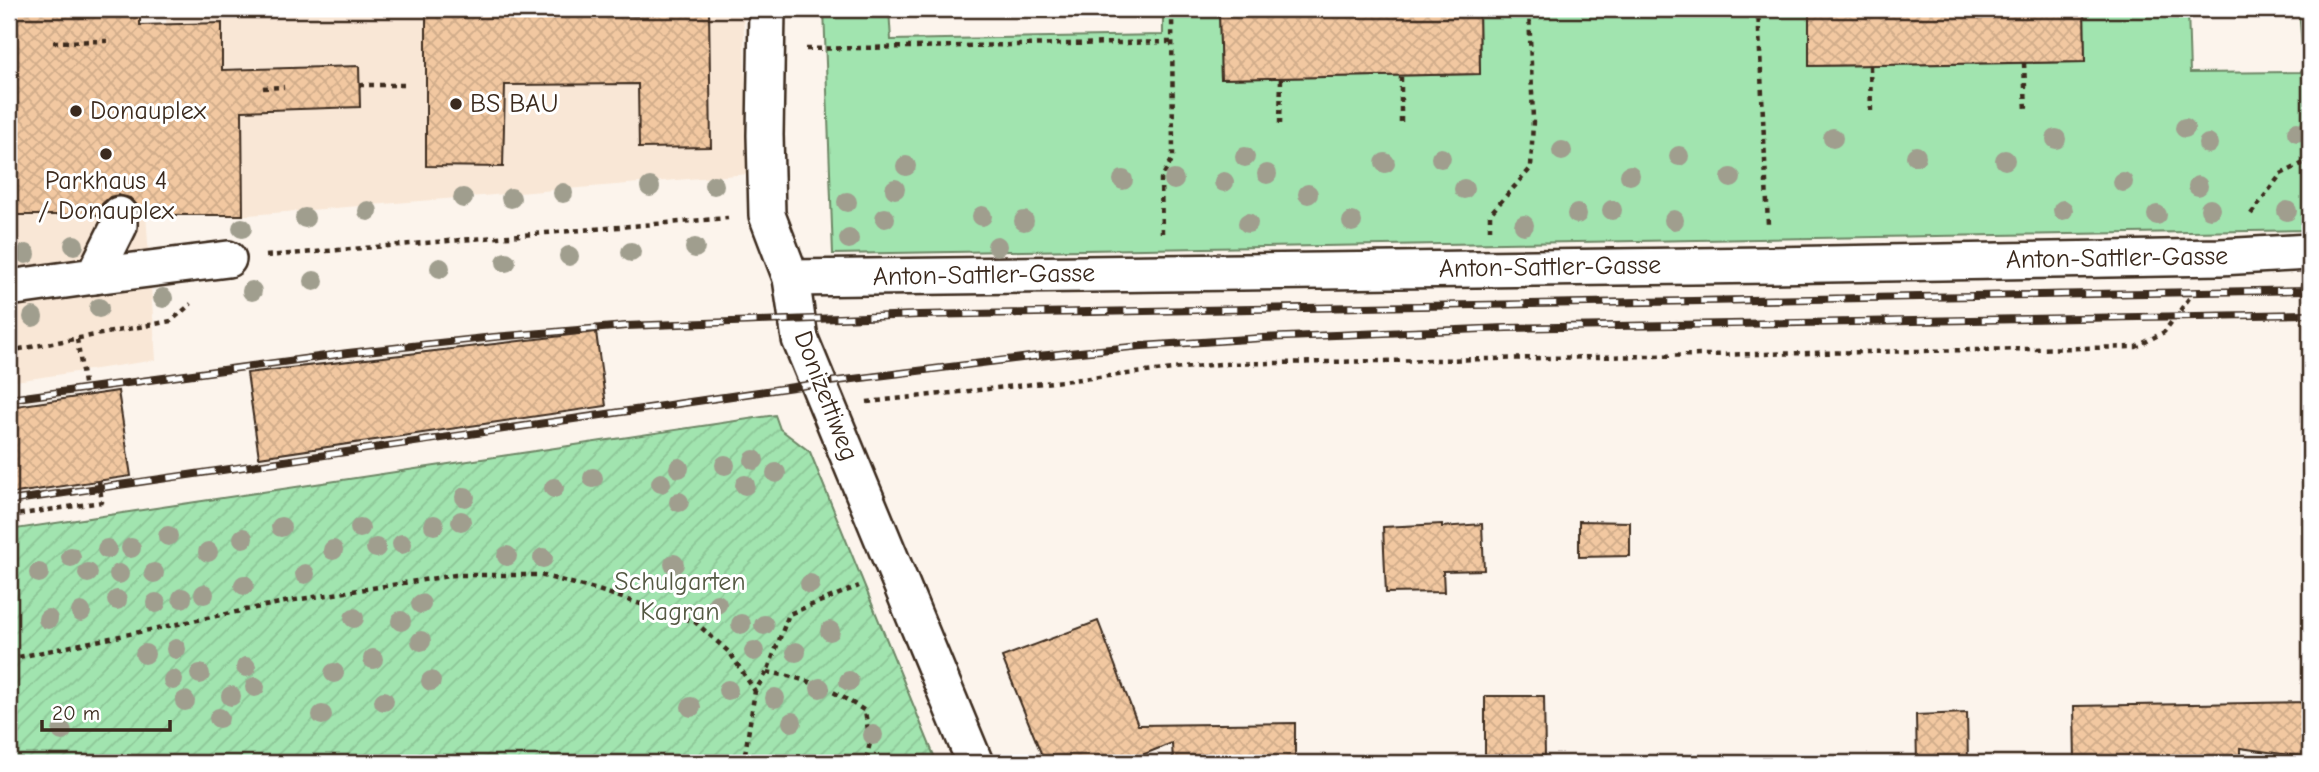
<svg xmlns="http://www.w3.org/2000/svg" width="2319" height="772" viewBox="0 0 2319 772" font-family="'Comic Neue',sans-serif">
<style>
.built{fill:#f9e7d6}
.park{fill:#a1e4af;stroke:#6e8766;stroke-width:2}
.garden{fill:url(#garden-furrows);stroke:#6e8766;stroke-width:2}
.building{fill:url(#building-cross-hatch);stroke:#3b2a1e;stroke-width:2}
.lines{fill:none;stroke-linecap:round;stroke-linejoin:round}
.street-casing{stroke:#3b2a1e;stroke-width:40}
.path{stroke:#3b2a1e;stroke-width:4.5;stroke-dasharray:5 5;stroke-linecap:butt}
.street{stroke:#fff;stroke-width:35}
.rail-casing{stroke:#3b2a1e;stroke-width:8}
.rail{stroke:#fff;stroke-width:5;stroke-dasharray:16;stroke-linecap:butt}
.tree{fill:#a09e8e}
.poi-dot{fill:#3b2a1e;stroke:#fff;stroke-width:2.5}
.labels{text-anchor:middle;dominant-baseline:central;stroke-width:6;stroke-linejoin:round;paint-order:stroke}
.poi-label{font-size:26px;fill:#3b2a1e;stroke:#fff;text-anchor:start}
.street-label{font-size:26px;fill:#3b2a1e;stroke:#fff}
.park-label{font-size:26px;fill:#545842;stroke:#fff}
</style>
<defs>
<pattern id="garden-furrows" width="10" height="10" patternUnits="userSpaceOnUse" patternTransform="scale(1.75)"><rect width="10" height="10" fill="#a1e4af"/><path d="M-1 1l2-2M0 10L10 0M9 11l2-2" fill="none" stroke="#8cc496"/></pattern>
<pattern id="building-cross-hatch" width="8" height="8" patternUnits="userSpaceOnUse" patternTransform="scale(1.75)"><rect width="8" height="8" fill="#f2c8a1"/><path d="M0 0l8 8M0 8l8-8" fill="none" stroke="#d0ac8a"/></pattern>
</defs>
<rect width="100%" height="100%" fill="#fcf4ec"/>
<filter id="ink" filterUnits="userSpaceOnUse"><feTurbulence type="fractalNoise" baseFrequency=".0143" numOctaves="2"/><feDisplacementMap in="SourceGraphic" scale="14" xChannelSelector="R" yChannelSelector="G"/><feConvolveMatrix kernelMatrix="1 2 1 2 8 2 1 2 1" color-interpolation-filters="sRGB"/></filter>
<g filter="url(#ink)">
<g class="built">
<polygon points="9,9 139,9 146,213 156,360 9,382"/>
<polygon points="166,9 743,9 749,174 249,215 168,215"/>
</g>
<polygon class="park" points="824,9 889,9 891,40 1163,35 1163,9 1354,9 1219,11 1221,79 1480,74 1479,9 1809,9 1810,66 2085,62 2084,9 2188,9 2190,73 2304,72 2299,9 2310,9 2310,230 833,254"/>
<polygon class="garden" points="775,415 780,429 810,452 937,763 9,763 9,530"/>
<g class="building">
<polygon points="9,9 140,9 140,25 222,23 222,70 359,66 360,107 242,111 243,215 168,215 168,212 139,213 136,204 130,198 118,195 110,197 102,204 99,215 9,215"/>
<polygon points="426,9 567,9 566,14 637,16 637,9 709,9 711,147 639,148 638,84 505,85 503,167 426,166"/>
<polygon points="1354,9 1479,9 1480,74 1221,79 1219,11"/>
<polygon points="1809,9 2084,9 2085,62 1809,66"/>
<polygon points="596,332 606,406 259,457 247,373"/>
<polygon points="118,391 131,476 9,494 9,407"/>
<polygon points="1579,521 1630,522 1630,556 1579,557"/>
<polygon points="1442,524 1442,527 1482,524 1484,570 1443,571 1444,592 1386,593 1383,527"/>
<polygon points="1098,621 1138,725 1295,723 1295,763 1173,763 1172,743 1122,763 1045,763 1002,657"/>
<polygon points="1485,696 1544,696 1545,756 1531,756 1531,763 1485,763"/>
<polygon points="2310,702 2310,758 2240,748 2240,763 2075,763 2074,706"/>
<polygon points="1967,713 1968,763 1917,763 1916,715"/>
</g>
<g class="lines">
<defs>
<g id="street">
<polyline points="767,9 765,135 767,215 791,278 800,339 975,763"/>
<polyline points="94,276 228,259"/>
<polyline points="791,278 1770,265 2220,257 2310,252"/>
<polyline points="9,288 94,276 119,226 119,215"/>
</g>
</defs>
<use href="#street" class="street-casing"/>
<g class="path">
<polyline points="1758,9 1768,225"/>
<polyline points="53,42 107,41"/>
<polyline points="806,49 1172,42"/>
<polyline points="2024,63 2026,111"/>
<polyline points="1870,66 1871,114"/>
<polyline points="359,85 406,85"/>
<polyline points="263,88 284,87"/>
<polyline points="1401,122 1401,75"/>
<polyline points="1280,124 1281,78"/>
<polyline points="2251,214 2281,174 2310,160"/>
<polyline points="1490,230 1490,214 1531,168 1533,120 1529,9"/>
<polyline points="1162,233 1161,179 1173,158 1172,9"/>
<polyline points="266,256 728,218"/>
<polyline points="77,339 86,396"/>
<polyline points="9,351 171,321 191,304"/>
<polyline points="867,402 1220,364 2136,347 2164,332 2190,297"/>
<polyline points="9,516 102,502 99,481"/>
<polyline points="9,659 289,601 455,575 540,575 598,590 695,622 730,653 755,691"/>
<path d="M767,672C809,679 830,688 865,711L870,743L865,763"/>
<polyline points="741,763 745,754 755,691 767,672 789,614 859,586"/>
</g>
<use href="#street" class="street"/>
<defs>
<g id="rail">
<polyline points="9,399 348,353 494,337 626,326 918,315 2310,290"/>
<polyline points="9,501 821,383 1038,356 1142,346 1262,338 1506,328 2310,314"/>
</g>
</defs>
<use href="#rail" class="rail-casing"/>
<use href="#rail" class="rail"/>
</g>
<g class="tree">
<circle cx="2185" cy="128" r="10"/>
<circle cx="2297" cy="132" r="10"/>
<circle cx="1833" cy="138" r="10"/>
<circle cx="2056" cy="139" r="10"/>
<circle cx="2208" cy="144" r="10"/>
<circle cx="1562" cy="151" r="10"/>
<circle cx="1679" cy="156" r="10"/>
<circle cx="1916" cy="156" r="10"/>
<circle cx="1245" cy="157" r="10"/>
<circle cx="1441" cy="158" r="10"/>
<circle cx="2005" cy="160" r="10"/>
<circle cx="1385" cy="163" r="10"/>
<circle cx="906" cy="166" r="10"/>
<circle cx="1267" cy="174" r="10"/>
<circle cx="1630" cy="175" r="10"/>
<circle cx="1731" cy="178" r="10"/>
<circle cx="1123" cy="180" r="10"/>
<circle cx="1174" cy="180" r="10"/>
<circle cx="1224" cy="182" r="10"/>
<circle cx="2123" cy="182" r="10"/>
<circle cx="714" cy="185" r="10"/>
<circle cx="2198" cy="186" r="10"/>
<circle cx="650" cy="187" r="10"/>
<circle cx="895" cy="189" r="10"/>
<circle cx="1464" cy="189" r="10"/>
<circle cx="563" cy="193" r="10"/>
<circle cx="1308" cy="194" r="10"/>
<circle cx="463" cy="198" r="10"/>
<circle cx="511" cy="198" r="10"/>
<circle cx="847" cy="202" r="10"/>
<circle cx="2210" cy="209" r="10"/>
<circle cx="1612" cy="210" r="10"/>
<circle cx="2063" cy="210" r="10"/>
<circle cx="368" cy="211" r="10"/>
<circle cx="2287" cy="211" r="10"/>
<circle cx="1577" cy="214" r="10"/>
<circle cx="2157" cy="215" r="10"/>
<circle cx="982" cy="216" r="10"/>
<circle cx="305" cy="218" r="10"/>
<circle cx="885" cy="218" r="10"/>
<circle cx="1674" cy="220" r="10"/>
<circle cx="1024" cy="221" r="10"/>
<circle cx="1352" cy="222" r="10"/>
<circle cx="1248" cy="223" r="10"/>
<circle cx="1524" cy="225" r="10"/>
<circle cx="242" cy="228" r="10"/>
<circle cx="849" cy="239" r="10"/>
<circle cx="74" cy="245" r="10"/>
<circle cx="997" cy="246" r="10"/>
<circle cx="695" cy="248" r="10"/>
<circle cx="631" cy="252" r="10"/>
<circle cx="26" cy="254" r="10"/>
<circle cx="569" cy="256" r="10"/>
<circle cx="506" cy="262" r="10"/>
<circle cx="440" cy="268" r="10"/>
<circle cx="314" cy="281" r="10"/>
<circle cx="252" cy="291" r="10"/>
<circle cx="163" cy="298" r="10"/>
<circle cx="99" cy="308" r="10"/>
<circle cx="33" cy="317" r="10"/>
<circle cx="754" cy="460" r="10"/>
<circle cx="725" cy="465" r="10"/>
<circle cx="679" cy="468" r="10"/>
<circle cx="776" cy="473" r="10"/>
<circle cx="593" cy="478" r="10"/>
<circle cx="661" cy="483" r="10"/>
<circle cx="745" cy="485" r="10"/>
<circle cx="554" cy="488" r="10"/>
<circle cx="465" cy="497" r="10"/>
<circle cx="679" cy="502" r="10"/>
<circle cx="461" cy="521" r="10"/>
<circle cx="434" cy="525" r="10"/>
<circle cx="281" cy="527" r="10"/>
<circle cx="360" cy="528" r="10"/>
<circle cx="168" cy="536" r="10"/>
<circle cx="243" cy="538" r="10"/>
<circle cx="402" cy="544" r="10"/>
<circle cx="131" cy="548" r="10"/>
<circle cx="376" cy="548" r="10"/>
<circle cx="107" cy="549" r="10"/>
<circle cx="333" cy="550" r="10"/>
<circle cx="208" cy="552" r="10"/>
<circle cx="507" cy="556" r="10"/>
<circle cx="71" cy="557" r="10"/>
<circle cx="543" cy="558" r="10"/>
<circle cx="674" cy="564" r="10"/>
<circle cx="39" cy="573" r="10"/>
<circle cx="88" cy="573" r="10"/>
<circle cx="154" cy="573" r="10"/>
<circle cx="119" cy="574" r="10"/>
<circle cx="305" cy="574" r="10"/>
<circle cx="810" cy="584" r="10"/>
<circle cx="244" cy="585" r="10"/>
<circle cx="204" cy="594" r="10"/>
<circle cx="182" cy="598" r="10"/>
<circle cx="117" cy="600" r="10"/>
<circle cx="156" cy="603" r="10"/>
<circle cx="421" cy="604" r="10"/>
<circle cx="717" cy="604" r="10"/>
<circle cx="81" cy="612" r="10"/>
<circle cx="354" cy="618" r="10"/>
<circle cx="48" cy="619" r="10"/>
<circle cx="401" cy="621" r="10"/>
<circle cx="741" cy="624" r="10"/>
<circle cx="764" cy="625" r="10"/>
<circle cx="830" cy="631" r="10"/>
<circle cx="421" cy="641" r="10"/>
<circle cx="176" cy="649" r="10"/>
<circle cx="754" cy="651" r="10"/>
<circle cx="796" cy="652" r="10"/>
<circle cx="145" cy="654" r="10"/>
<circle cx="373" cy="659" r="10"/>
<circle cx="246" cy="667" r="10"/>
<circle cx="334" cy="673" r="10"/>
<circle cx="200" cy="674" r="10"/>
<circle cx="173" cy="680" r="10"/>
<circle cx="431" cy="681" r="10"/>
<circle cx="849" cy="681" r="10"/>
<circle cx="255" cy="687" r="10"/>
<circle cx="820" cy="688" r="10"/>
<circle cx="728" cy="690" r="10"/>
<circle cx="231" cy="696" r="10"/>
<circle cx="775" cy="698" r="10"/>
<circle cx="185" cy="701" r="10"/>
<circle cx="384" cy="701" r="10"/>
<circle cx="691" cy="707" r="10"/>
<circle cx="322" cy="715" r="10"/>
<circle cx="219" cy="718" r="10"/>
<circle cx="792" cy="722" r="10"/>
<circle cx="62" cy="731" r="10"/>
<circle cx="873" cy="735" r="10"/>
</g>
</g>
<g class="poi-dot">
<circle cx="456" cy="104" r="7"/>
<circle cx="76" cy="111" r="7"/>
<circle cx="106" cy="154" r="7"/>
</g>
<g class="labels">
<g class="poi-label">
<text x="470" y="104">BS BAU</text>
<text x="90" y="111">Donauplex</text>
<text x="106" y="181" text-anchor="middle">Parkhaus 4<tspan x="106" dy="30">/ Donauplex</tspan></text>
</g>
<g class="street-label">
<text transform="translate(2117 258) rotate(-1)">Anton-Sattler-Gasse</text>
<text transform="translate(1550 267) rotate(-1)">Anton-Sattler-Gasse</text>
<text transform="translate(984 275) rotate(-1)">Anton-Sattler-Gasse</text>
<text transform="translate(826 396) rotate(69)">Donizettiweg</text>
</g>
<g class="park-label">
<text x="680" y="582">Schulgarten<tspan x="680" dy="30">Kagran</tspan></text>
</g>
</g>
<rect width="2319" height="772" fill="none" stroke="#fff" stroke-width="35"/>
<rect x="18" y="18" width="2284" height="737" fill="none" stroke="#3b2a1e" stroke-width="2.5" filter="url(#ink)"/>
<path d="M42 720v10h128v-10" fill="none" stroke="#3b2a1e" stroke-width="3.5"/>
<text x="52" y="720" font-size="21" fill="#3b2a1e" stroke="#ffffff" stroke-width="5" paint-order="stroke">20 m</text>
</svg>
